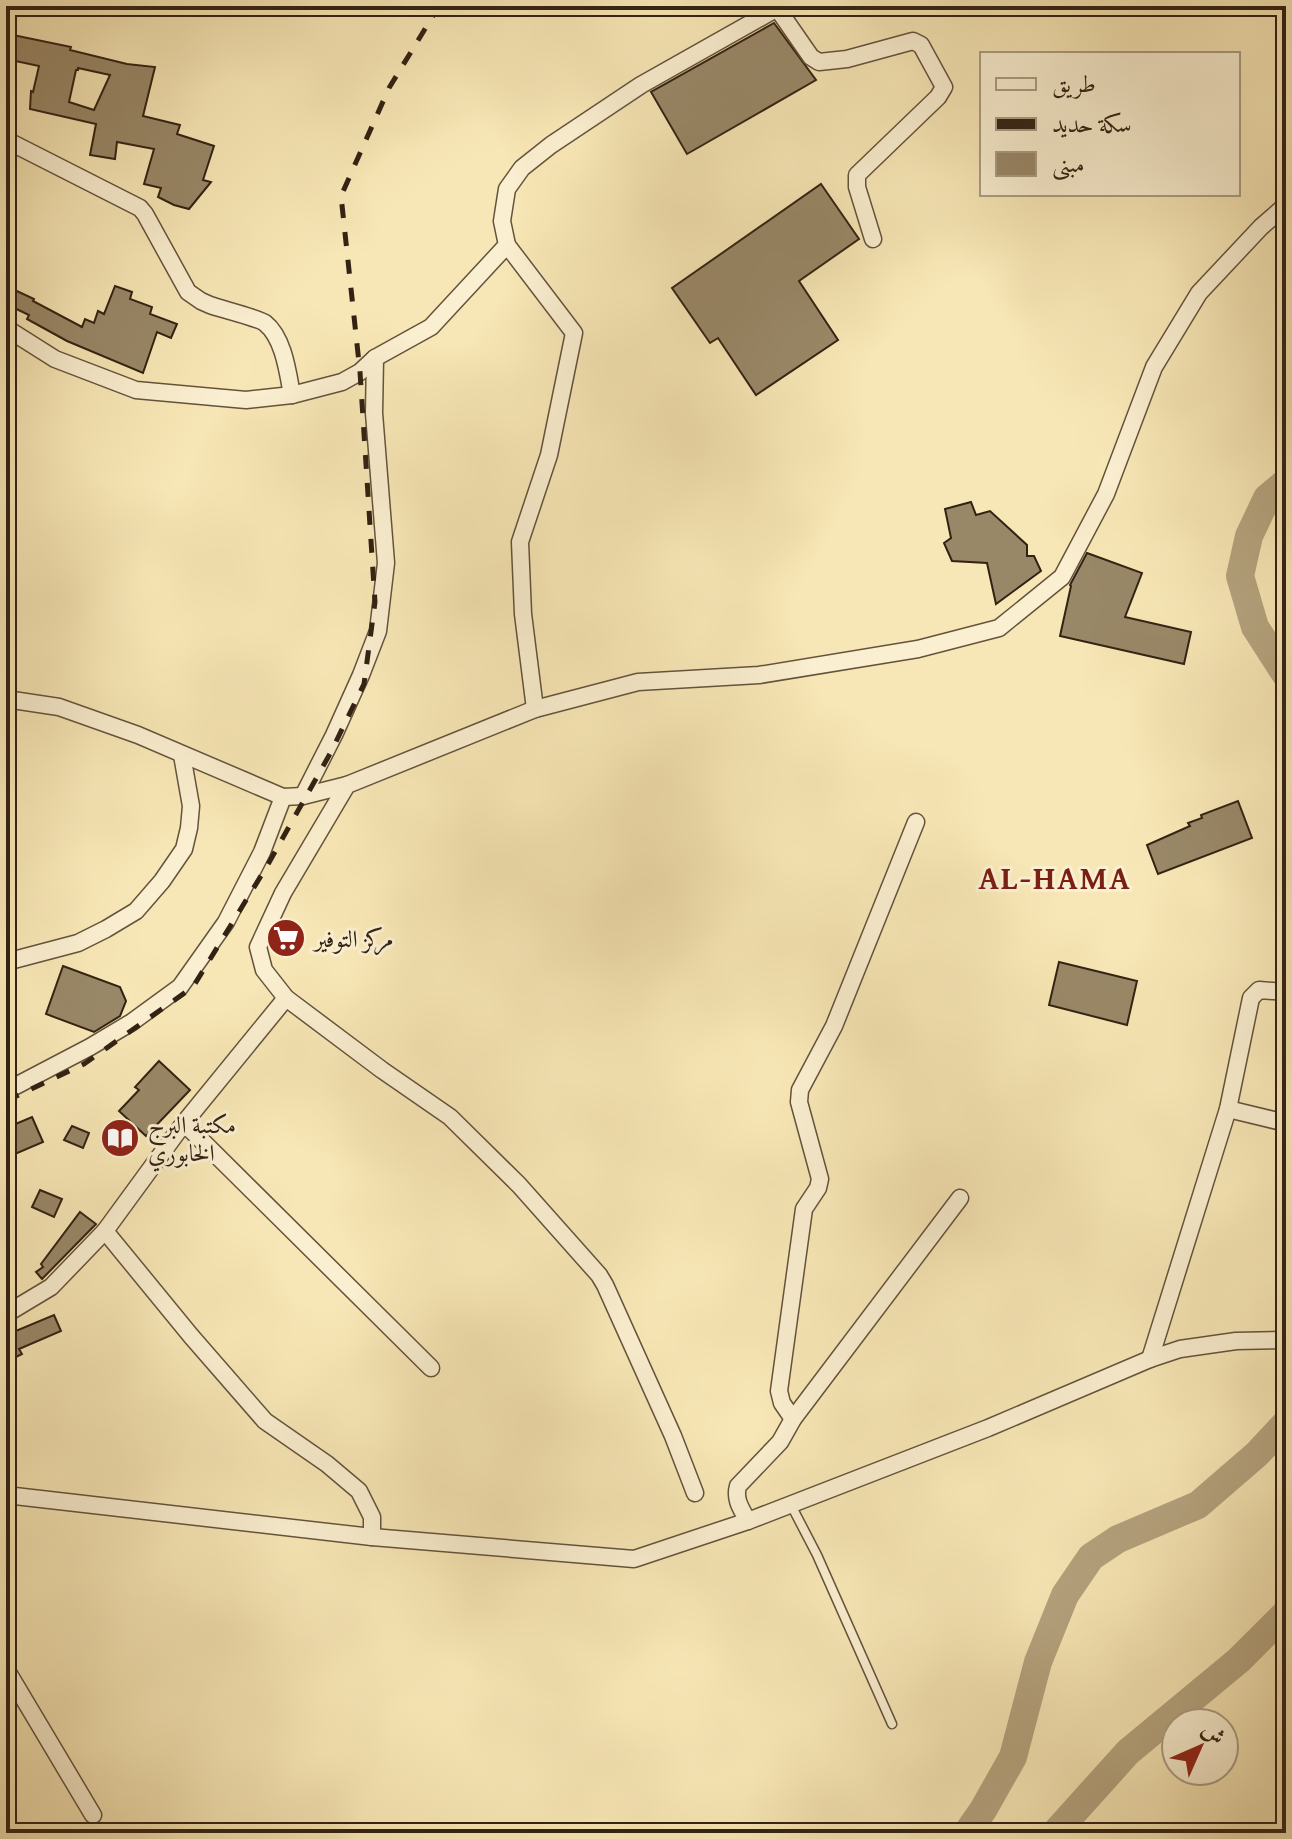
<svg xmlns="http://www.w3.org/2000/svg" width="1292" height="1839" viewBox="0 0 1292 1839" font-family="'Gentium Book Plus',Amiri,serif">
<style>
.lines{fill:none;stroke-linecap:round;stroke-linejoin:round}
.river{stroke:#b5a47f;stroke-width:28}
.building{fill:#998868;stroke:#322213;stroke-width:2;fill-rule:evenodd}
.service-casing{stroke:#64533c;stroke-width:11}
.minor-casing{stroke:#64533c;stroke-width:19}
.service{stroke:#faefd0;stroke-width:8}
.minor{stroke:#faefd0;stroke-width:16}
.rail{stroke:#322213;stroke-width:5;stroke-dasharray:14 14;stroke-linecap:butt}
.labels{text-anchor:middle;dominant-baseline:central;stroke-width:6;stroke-linejoin:round;paint-order:stroke}
.poi-label{font-size:24px;fill:#322213;stroke:#faefd0;text-anchor:start}
.district-label{font-size:32px;font-weight:bold;letter-spacing:2px;fill:#7a1f14;stroke:#faefd0}
</style>
<rect width="100%" height="100%" fill="#f8e7b6"/>
<filter id="stains"><feTurbulence type="fractalNoise" baseFrequency=".0025" numOctaves="4"/><feColorMatrix values="0 0 0 0 .2 0 0 0 0 .09 0 0 0 0 .02 0 0 0 .5 -.17"/></filter>
<radialGradient id="worn" r=".72"><stop offset=".6" stop-color="#630" stop-opacity="0"/><stop offset="1" stop-color="#630" stop-opacity=".3"/></radialGradient>
<g class="lines">
<g class="river">
<polyline points="1286,482 1267,498 1249,536 1240,576 1255,627 1286,675"/>
<polyline points="967,1833 983,1810 1013,1757 1038,1662 1065,1595 1091,1557 1118,1539 1198,1505 1257,1454 1286,1423"/>
<polyline points="1055,1833 1128,1752 1239,1660 1286,1613"/>
</g>
</g>
<g class="building">
<polygon points="774,23 816,80 687,154 651,92"/>
<path d="M13,35L71,47L70,50L127,64L155,67L143,116L180,125L177,134L214,146L203,180L211,182L189,209L174,205L158,197L161,188L144,184L154,149L117,142L115,159L90,155L96,124L30,109L31,91L33,92L39,66L6,59ZM78,68L110,75L94,110L69,102L76,70H78Z"/>
<polygon points="821,184 859,239 799,281 838,340 756,395 718,338 710,343 672,288"/>
<polygon points="6,286 34,299 33,301 82,327 85,319 94,323 98,311 104,314 115,286 132,292 130,299 152,307 150,314 177,324 171,338 157,332 143,373 67,341 27,319 29,315 6,304"/>
<polygon points="971,502 976,515 990,511 1027,545 1027,556 1034,556 1041,571 996,604 987,563 952,561 944,543 951,538 945,509"/>
<polygon points="1087,553 1142,573 1125,617 1191,632 1184,664 1060,636 1071,586 1070,585"/>
<polygon points="1238,801 1252,838 1158,874 1147,845 1190,826 1188,823 1202,818 1201,815"/>
<polygon points="1059,962 1137,981 1127,1025 1049,1005"/>
<polygon points="63,966 120,987 126,1001 120,1016 94,1032 46,1014"/>
<polygon points="159,1061 190,1090 146,1136 119,1111 139,1090 135,1087"/>
<polygon points="32,1117 43,1142 15,1154 6,1134 6,1128"/>
<polygon points="72,1126 89,1133 83,1148 64,1140"/>
<polygon points="40,1190 62,1199 54,1217 32,1207"/>
<polygon points="80,1212 96,1224 42,1279 36,1272 43,1267 41,1264"/>
<polygon points="54,1315 61,1331 19,1349 22,1354 6,1362 6,1325 11,1333"/>
</g>
<g class="lines">
<defs>
<polyline id="service" points="791,1505 817,1555 892,1724"/>
<g id="minor">
<polyline points="777,8 811,57 819,62 847,59 913,41 921,45 944,87 938,97 857,175 857,187 873,239"/>
<path d="M6,140L140,208L145,214L188,292L201,301L210,305C221,309 258,318 265,323C284,338 288,374 292,395"/>
<polyline points="507,245 574,333 549,455 520,542 523,614 535,709"/>
<polyline points="6,328 55,359 136,390 246,400 292,395 342,382 360,372 375,358 431,327 507,245 502,221 507,189 522,168 551,145 641,85 781,6"/>
<polyline points="6,699 59,707 138,735 283,797 303,796 347,785"/>
<polyline points="303,796 334,735 361,675 378,631 386,563 374,413 375,358"/>
<polyline points="6,962 78,943 106,929 136,911 162,881 184,849 189,828 191,806 182,755"/>
<polyline points="6,1091 90,1047 132,1022 180,987 226,922 262,852 283,797"/>
<polyline points="1228,1109 1286,1123"/>
<polyline points="184,1123 431,1368"/>
<polyline points="105,1231 191,1336 265,1421 327,1464 359,1491 372,1517 372,1537"/>
<polyline points="6,1314 51,1287 105,1231 184,1123 286,998"/>
<polyline points="1150,1359 1228,1109 1251,998 1259,990 1286,992"/>
<polyline points="793,1419 782,1403 779,1391 804,1209 818,1188 820,1179 799,1102 800,1090 834,1026 916,822"/>
<polyline points="695,1493 673,1436 605,1285 599,1275 519,1185 450,1117 382,1070 286,998 264,970 258,947 283,893 347,785 535,709 638,682 759,675 918,649 999,628 1062,577 1106,494 1154,367 1199,293 1261,227 1286,205"/>
<polyline points="6,1495 372,1537 634,1559 748,1521 988,1428 1150,1359 1180,1349 1236,1341 1286,1340"/>
<path d="M748,1521C742,1510 734,1500 738,1486L780,1442L793,1419L960,1198"/>
<polyline points="6,1669 93,1815"/>
</g>
</defs>
<use href="#service" class="service-casing"/>
<use href="#minor" class="minor-casing"/>
<use href="#service" class="service"/>
<use href="#minor" class="minor"/>
<polyline class="rail" points="6,1101 84,1064 193,987 267,866 331,752 364,684 375,602 360,372 341,196 389,88 439,6"/>
</g>
<defs>
<symbol id="supermarket-disc" viewBox="-11 -11 22 22"><circle r="9.5" fill="#8f2418" stroke="#faefd0"/><path d="M-6-5.5h2.5l.6 2H6L4.5 2H-2.5L-4.4-4H-6ZM-1.5 3.2a1.3 1.3 0 1 0 .1 0ZM3 3.2a1.3 1.3 0 1 0 .1 0Z" fill="#fff"/></symbol>
<symbol id="library-disc" viewBox="-11 -11 22 22"><circle r="9.5" fill="#8f2418" stroke="#faefd0"/><path d="M-6-4Q-3-5.5-.7-3.5V5Q-3 3-6 4ZM6-4Q3-5.5 .7-3.5V5Q3 3 6 4Z" fill="#fff"/></symbol>
</defs>
<g fill-rule="evenodd">
<use href="#supermarket-disc" x="264" y="916" width="44" height="44"/>
<use href="#library-disc" x="98" y="1116" width="44" height="44"/>
</g>
<g class="labels">
<g class="poi-label">
<text x="314" y="938">مركز التوفير</text>
<text x="148" y="1124">مكتبة البرج<tspan x="148" dy="28">الخابوري</tspan></text>
</g>
<g class="district-label">
<text x="1055" y="877">AL-HAMA</text>
</g>
</g>
<rect width="1292" height="1839" fill="none" stroke="#f8e7b6" stroke-width="32"/>
<rect x="8" y="8" width="1276" height="1823" fill="none" stroke="#322213" stroke-width="4"/>
<rect x="16" y="16" width="1260" height="1807" fill="none" stroke="#322213" stroke-width="2"/>
<rect x="980" y="52" width="260" height="144" fill="#faefd0" stroke="#aa9d84" stroke-width="2"/>
<rect x="996" y="78" width="40" height="12" fill="#faefd0" stroke="#aa9d84" stroke-width="2"/>
<text x="1052" y="92" font-size="24" fill="#322213">طريق</text>
<rect x="996" y="118" width="40" height="12" fill="#322213" stroke="#aa9d84" stroke-width="2"/>
<text x="1052" y="132" font-size="24" fill="#322213">سكة حديد</text>
<rect x="996" y="152" width="40" height="24" fill="#998868" stroke="#aa9d84" stroke-width="2"/>
<text x="1052" y="172" font-size="24" fill="#322213">مبنى</text>
<g transform="translate(1200 1747) rotate(45)"><circle r="38" fill="#faefd0" stroke="#aa9d84" stroke-width="2"/>
<path d="M0-6L14 30L0 20L-14 30Z" fill="#8f2418"/>
<text y="-12" font-size="22" font-weight="bold" text-anchor="middle" fill="#322213">ش</text>
</g>
<rect width="100%" height="100%" filter="url(#stains)"/>
<rect width="100%" height="100%" fill="url(#worn)"/>
</svg>
